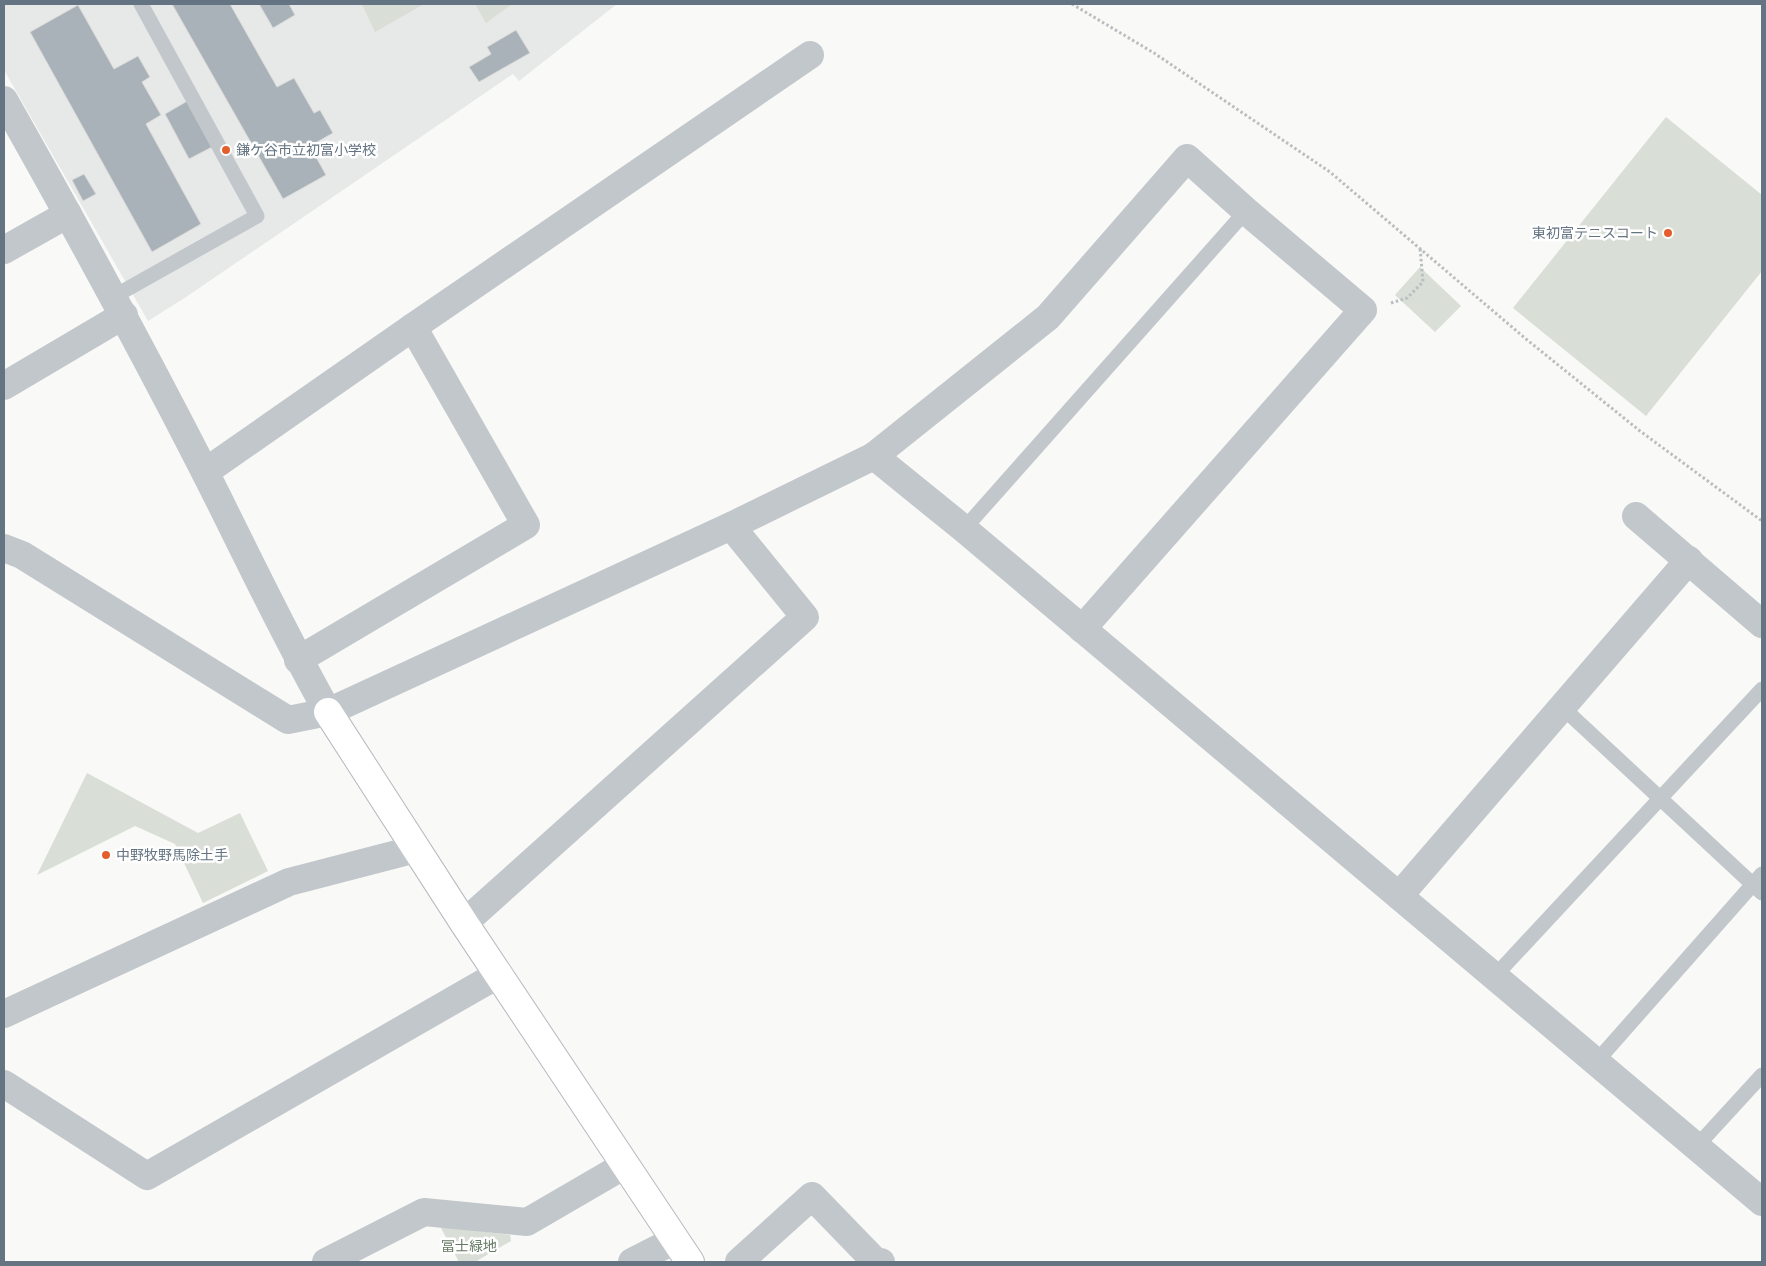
<svg xmlns="http://www.w3.org/2000/svg" width="1766" height="1266" viewBox="0 0 1766 1266" font-family="Raleway,'Noto Sans JP',sans-serif">
<style>
.built{fill:#e7e8e8}
.park{fill:#d9ded6}
.building{fill:#a9b2b8;stroke:#dbdbd9}
.lines{fill:none;stroke-linecap:round;stroke-linejoin:round}
.secondary-casing{stroke:#b5babf;stroke-width:30}
.path{stroke:#babec1;stroke-width:3;stroke-dasharray:2.5 2.5;stroke-linecap:butt}
.lane{stroke:#c2c7cb;stroke-width:15}
.street{stroke:#c2c7cb;stroke-width:28}
.secondary{stroke:#fff;stroke-width:28}
.poi-dot{fill:#e45e2d;stroke:#fff;stroke-width:2}
.labels{text-anchor:middle;dominant-baseline:central;stroke-width:5;stroke-linejoin:round;paint-order:stroke}
.poi-label{font-size:14px;fill:#647482;stroke:#fff;text-anchor:start}
.park-label{font-size:14px;fill:#667a63;stroke:#fff}
</style>
<rect width="100%" height="100%" fill="#f9f9f7"/>
<polygon class="built" points="4,4 617,4 519,81 513,74 186,297 148,321 4,70"/>
<g class="park">
<polygon points="362,4 424,4 375,32"/>
<polygon points="475,4 512,4 486,23"/>
<polygon points="1666,117 1762,195 1762,271 1646,416 1513,308"/>
<polygon points="1420,267 1461,306 1435,332 1395,295"/>
<polygon points="87,773 198,833 240,813 268,871 203,903 175,844 135,826 37,875"/>
<polygon points="440,1226 510,1235 511,1241 475,1262 459,1262"/>
</g>
<g class="building">
<polygon points="172,4 230,4 277,87 294,78 314,113 320,110 333,133 310,146 326,175 283,199"/>
<polygon points="259,4 289,4 295,15 273,28"/>
<polygon points="78,5 114,69 138,56 150,77 142,82 161,115 146,124 201,224 152,252 30,32"/>
<polygon points="516,30 530,53 479,82 469,67 491,54 487,47"/>
<polygon points="189,100 214,146 189,159 165,114"/>
<polygon points="84,174 96,194 83,201 72,180"/>
</g>
<g class="lines">
<defs>
<polyline id="secondary" points="328,712 464,923 690,1262"/>
</defs>
<use href="#secondary" class="secondary-casing"/>
<g class="path">
<polyline points="1072,4 1154,53 1330,172 1526,339 1640,431 1762,521"/>
<polyline points="1391,303 1407,298 1423,282 1420,247"/>
</g>
<g class="lane">
<polyline points="113,297 257,216 141,4"/>
<polyline points="964,529 1246,211"/>
<polyline points="1562,707 1762,893"/>
<polyline points="1494,977 1762,689"/>
<polyline points="1596,1062 1762,874"/>
<polyline points="1696,1147 1762,1075"/>
</g>
<g class="street">
<path d="M4,100C73,222 140,345 204,470C245,551 283,633 328,712"/>
<polyline points="4,250 68,214"/>
<polyline points="4,386 124,315"/>
<polyline points="874,456 964,529 1762,1202"/>
<polyline points="205,472 413,327 810,55"/>
<polyline points="1636,516 1762,624"/>
<polyline points="4,548 22,555 288,720 328,712 731,526 874,456 1048,317 1187,158 1246,211 1363,310 1082,629"/>
<polyline points="298,660 526,525 413,327"/>
<polyline points="1399,896 1689,560"/>
<polyline points="464,923 805,617 731,526"/>
<polyline points="4,1014 289,882 416,849"/>
<polyline points="4,1084 147,1176 499,974"/>
<polyline points="326,1262 424,1212 527,1222 625,1165"/>
<polyline points="632,1262 675,1240"/>
<polyline points="739,1262 812,1196 875,1261 881,1262"/>
</g>
<use href="#secondary" class="secondary"/>
</g>
<g class="poi-dot">
<circle cx="226" cy="150" r="5"/>
<circle cx="1668" cy="233" r="5"/>
<circle cx="106" cy="855" r="5"/>
</g>
<g class="labels">
<g class="poi-label">
<text x="236" y="150">鎌ケ谷市立初富小学校</text>
<text x="1658" y="233" text-anchor="end">東初富テニスコート</text>
<text x="116" y="855">中野牧野馬除土手</text>
</g>
<g class="park-label">
<text x="469" y="1246">冨士緑地</text>
</g>
</g>
<rect width="1766" height="1266" fill="none" stroke="#647482" stroke-width="10"/>
</svg>
